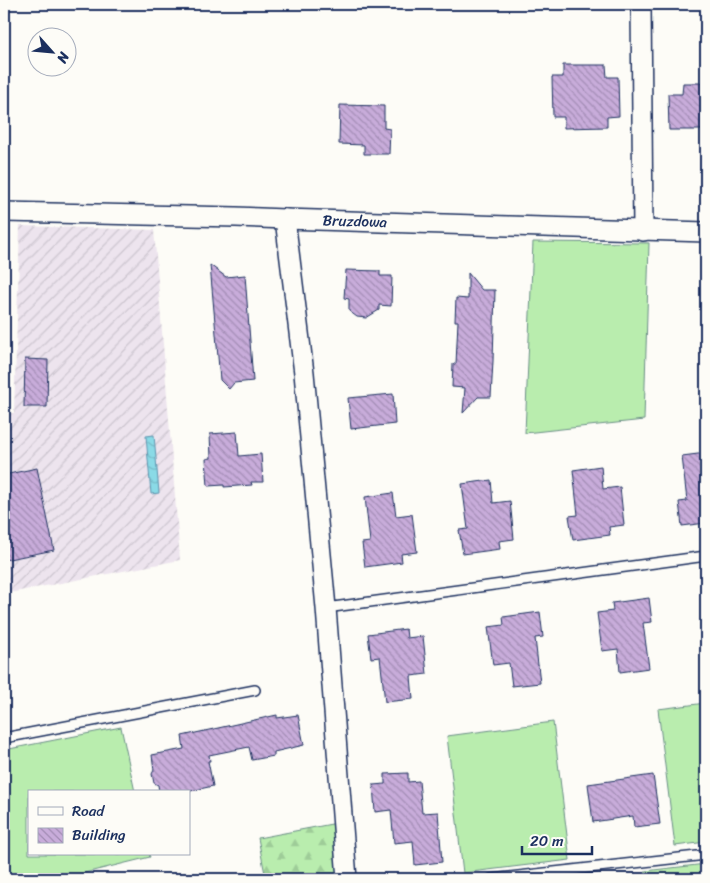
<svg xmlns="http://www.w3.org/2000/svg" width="710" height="883" viewBox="0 0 710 883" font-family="Sriracha,sans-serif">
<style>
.industrial{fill:url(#industrial-furrows)}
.grass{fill:#b9edae;stroke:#6a8e86}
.forest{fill:url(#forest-firs);stroke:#6a8e86}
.water{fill:url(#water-waves);stroke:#5e96b0}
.building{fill:url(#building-back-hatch);stroke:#1b2f5e}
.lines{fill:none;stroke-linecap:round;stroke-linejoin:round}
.lane-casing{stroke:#1b2f5e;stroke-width:12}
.street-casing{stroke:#1b2f5e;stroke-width:22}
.lane{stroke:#fdfcf7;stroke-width:9}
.street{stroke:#fdfcf7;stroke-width:19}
.labels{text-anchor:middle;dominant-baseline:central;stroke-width:4;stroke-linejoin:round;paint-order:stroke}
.street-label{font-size:15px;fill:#1b2f5e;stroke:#fdfcf7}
</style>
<defs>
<pattern id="industrial-furrows" width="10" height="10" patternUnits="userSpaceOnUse" patternTransform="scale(1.25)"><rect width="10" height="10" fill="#ede4ee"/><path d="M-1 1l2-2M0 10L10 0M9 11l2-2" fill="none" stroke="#cbc4ce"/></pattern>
<pattern id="forest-firs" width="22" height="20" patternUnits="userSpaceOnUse" patternTransform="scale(1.25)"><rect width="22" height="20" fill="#b9edae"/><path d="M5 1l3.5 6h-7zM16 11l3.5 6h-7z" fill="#9ecc98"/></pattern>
<pattern id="water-waves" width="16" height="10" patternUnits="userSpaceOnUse" patternTransform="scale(1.25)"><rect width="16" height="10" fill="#8adae6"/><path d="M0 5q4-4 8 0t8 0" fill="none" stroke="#76bbc8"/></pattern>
<pattern id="building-back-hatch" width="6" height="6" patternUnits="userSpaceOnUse" patternTransform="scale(1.25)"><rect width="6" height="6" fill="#c8acda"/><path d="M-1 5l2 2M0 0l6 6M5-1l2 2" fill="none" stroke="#a28cb4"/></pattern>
</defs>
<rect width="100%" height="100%" fill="#fdfcf7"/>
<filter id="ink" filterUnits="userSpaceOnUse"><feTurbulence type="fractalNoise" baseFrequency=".02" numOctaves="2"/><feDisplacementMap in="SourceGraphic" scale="10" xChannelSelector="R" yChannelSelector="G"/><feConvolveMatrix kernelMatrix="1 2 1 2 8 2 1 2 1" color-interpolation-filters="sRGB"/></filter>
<g filter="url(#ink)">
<polygon class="industrial" points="20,226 154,230 180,560 4,594 4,414 14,413"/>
<g class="grass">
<polygon points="533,242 649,243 644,420 525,433"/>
<polygon points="706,703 706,842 675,846 658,709"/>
<polygon points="553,722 570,860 463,873 447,736"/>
<polygon points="121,727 135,792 29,792 29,854 149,854 150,857 60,879 4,879 4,750"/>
<polygon points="706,864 706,879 646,879 645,871"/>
</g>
<polygon class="forest" points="337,823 341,879 266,879 258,838"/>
<polygon class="water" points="154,435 159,493 151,494 146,436"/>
<g class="building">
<polygon points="563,65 606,65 607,77 618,77 619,116 607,117 607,127 564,128 564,117 553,117 552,77 563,77"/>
<polygon points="683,83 706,83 706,130 669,130 668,94 682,94"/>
<polygon points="340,105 384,106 384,128 390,129 389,154 364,154 364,145 339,144"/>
<polygon points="210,265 226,277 245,275 253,381 234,383 229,389 220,380"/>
<polygon points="346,270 380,271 380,276 392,276 391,306 379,305 379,310 366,318 357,317 349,311 349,299 344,298"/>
<polygon points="468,273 482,290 495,290 493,361 491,397 478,397 463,413 465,388 452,387 453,364 456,364 458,321 455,321 456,298 468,299"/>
<polygon points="25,359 48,360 47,407 24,407"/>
<polygon points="393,394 395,424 351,429 348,398"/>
<polygon points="237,432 239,456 261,454 263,482 251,482 252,485 224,487 224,485 208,486 206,459 211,458 210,434"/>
<polygon points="706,453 706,523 682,526 679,502 687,501 682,456"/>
<polygon points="601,466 603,489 620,487 624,525 609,527 610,535 573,540 569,516 578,515 573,470"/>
<polygon points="37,468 54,550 4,560 4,475"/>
<polygon points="491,480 493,503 510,501 514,539 499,541 500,549 463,554 459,530 468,529 462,484"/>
<polygon points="393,493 396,516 412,514 417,552 401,554 402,562 365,567 362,543 370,542 365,497"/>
<polygon points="649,598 652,622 643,623 649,668 620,672 618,649 602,651 597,613 613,611 612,603"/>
<polygon points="540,612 543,637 535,638 540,683 512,686 509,663 493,665 488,627 504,625 503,617"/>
<polygon points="406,629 407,638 423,636 427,674 411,676 413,699 385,702 380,657 371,658 368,634"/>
<polygon points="277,715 277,718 298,715 304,745 274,752 274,756 252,760 249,747 209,755 210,761 208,761 213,786 186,792 159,792 158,785 154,783 152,774 154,770 152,755 184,749 182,736"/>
<polygon points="408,773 408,782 419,781 422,813 438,812 442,862 415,865 413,841 394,843 391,810 375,812 373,785 385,784 385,774"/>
<polygon points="653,775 660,824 634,827 633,816 593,822 588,784"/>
</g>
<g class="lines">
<defs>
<g id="lane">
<polyline points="326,608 706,556"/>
<polyline points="4,738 255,690"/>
<polyline points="491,879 706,855"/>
</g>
<g id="street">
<polyline points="641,4 643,231"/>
<path id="s1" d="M4,212L236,217L285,219L706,232"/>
<polyline points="285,219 304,373 326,608 347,879"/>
</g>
</defs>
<use href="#lane" class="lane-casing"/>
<use href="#street" class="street-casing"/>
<use href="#lane" class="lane"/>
<use href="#street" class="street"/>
</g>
</g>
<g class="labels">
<g class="street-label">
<text stroke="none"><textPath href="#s1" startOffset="351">Bruzdowa</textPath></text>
</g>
</g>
<rect width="710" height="883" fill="none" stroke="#fdfcf7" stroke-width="20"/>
<rect x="10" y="10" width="690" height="863" fill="none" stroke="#1b2f5e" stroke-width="2" filter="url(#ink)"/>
<rect x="28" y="790" width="162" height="65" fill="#fdfcf7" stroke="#a3aaba"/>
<rect x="38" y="807" width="25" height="8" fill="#fdfcf7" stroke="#a3aaba"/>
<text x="72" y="816" font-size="15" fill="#1b2f5e">Road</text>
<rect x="38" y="828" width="25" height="15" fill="url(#building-back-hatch)" stroke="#a3aaba"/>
<text x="72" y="840" font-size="15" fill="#1b2f5e">Building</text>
<g transform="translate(52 52) rotate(117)"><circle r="24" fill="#fdfcf7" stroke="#a3aaba"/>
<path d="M0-4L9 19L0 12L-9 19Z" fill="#1b2f5e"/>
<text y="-8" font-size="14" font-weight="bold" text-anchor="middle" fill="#1b2f5e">N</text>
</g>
<path d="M522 846v8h70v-8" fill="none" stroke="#1b2f5e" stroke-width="2.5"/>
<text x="530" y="846" font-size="15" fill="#1b2f5e" stroke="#fdfcf7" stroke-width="4" paint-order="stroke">20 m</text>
</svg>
